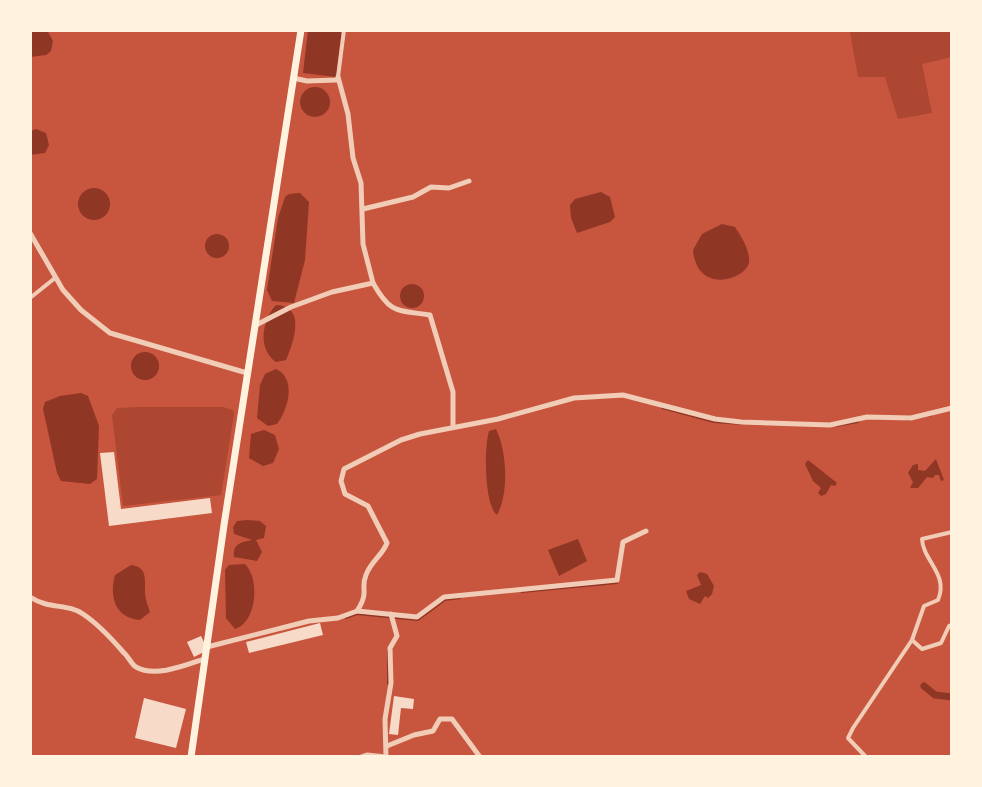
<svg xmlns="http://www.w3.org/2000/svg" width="982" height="787" viewBox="0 0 982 787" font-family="'Alegreya Sans',sans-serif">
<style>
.green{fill:#ae4732}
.water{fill:#8f3625}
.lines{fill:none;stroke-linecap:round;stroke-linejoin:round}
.stream{stroke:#8f3625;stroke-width:2}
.canal{stroke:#8f3625;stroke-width:7}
.building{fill:#f7dbc8}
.minor{stroke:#f1ccb7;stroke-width:4}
.tertiary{stroke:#f1ccb7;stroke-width:5}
.trunk{stroke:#fff3e0;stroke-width:7}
</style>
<rect width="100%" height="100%" fill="#c8553d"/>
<g class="green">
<polygon points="863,30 952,30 952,57 922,64 932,113 898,119 885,77 858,77 850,32"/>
<polygon points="139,407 223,407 233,410 234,414 221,495 123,506 112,415 117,408"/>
</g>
<g class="water">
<polygon points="30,30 47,30 53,41 51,51 46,55 30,57"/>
<polygon points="308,30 342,30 336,77 303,73"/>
<circle cx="315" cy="102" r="15"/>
<polygon points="36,129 46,133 49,145 45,153 30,155 30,131"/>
<circle cx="94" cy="204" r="16"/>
<polygon points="601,192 610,197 615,217 610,222 577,233 571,218 570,205 575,199"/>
<polygon points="300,193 309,202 305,260 294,303 272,301 267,290 278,218 285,197 289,194"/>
<path d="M722,224L735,227C741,236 750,250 749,262C747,279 697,296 693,250L702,234Z"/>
<circle cx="217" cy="246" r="12"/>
<circle cx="412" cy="296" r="12"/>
<path d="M276,305C307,306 293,343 286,360L276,362C257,349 262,320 276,305Z"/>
<circle cx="145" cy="366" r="14"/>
<path d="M276,369C297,379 288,409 277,424L268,426L257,418L260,385L265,374Z"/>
<polygon points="81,393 88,396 99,426 97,479 90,484 61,481 57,473 43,409 45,402 60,396"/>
<path d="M496,429C507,451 509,494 497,515C484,505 484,447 489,431Z"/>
<polygon points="264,430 275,435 279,449 273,463 263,466 249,458 251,434"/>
<polygon points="936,459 944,480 941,481 939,475 935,475 933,478 927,477 918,488 910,488 913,482 908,473 913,465 918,464 918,470 925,471"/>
<polygon points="808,460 837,483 835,486 831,485 826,494 821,496 818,493 821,488 813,481 805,464"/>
<path d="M247,520L260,521L266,526L264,538L256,540L262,552L257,561L234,557C232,544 241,542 252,540L234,534L233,527L237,521Z"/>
<polygon points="578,539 587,561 559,576 548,550"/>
<path d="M245,564C260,579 257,622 235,629L226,618L225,570L229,565Z"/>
<path d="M131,565C147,567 145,578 145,592C145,599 148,606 150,612L140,620C115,618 109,596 115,575Z"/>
<polygon points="700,572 707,574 714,586 712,594 708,598 705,596 700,604 689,599 686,591 701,585 697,575"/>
</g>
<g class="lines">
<g class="stream">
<polyline points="662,408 714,422 742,424"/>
<polyline points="907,420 932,415"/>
<polyline points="836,426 858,422"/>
<polyline points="522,592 617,583 617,581"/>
<polyline points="346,618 357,614 418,620 445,600 460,598"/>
<polyline points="388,651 388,684"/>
</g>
<polyline class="canal" points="924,686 935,695 952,697"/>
</g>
<g class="building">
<polygon points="114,452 121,509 210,498 212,513 109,526 100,453"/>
<polygon points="320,623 323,635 249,653 246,642"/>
<polygon points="201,636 205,644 204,652 194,657 187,642"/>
<polygon points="394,696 414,699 413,709 401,708 398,735 389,734"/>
<polygon points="144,698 186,709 176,748 135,738"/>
</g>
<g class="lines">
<g class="minor">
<polyline points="338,77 344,30"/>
<polyline points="30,298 55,278"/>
<polyline points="912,640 922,649 941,643 949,626 952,625"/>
<path d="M866,757L848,738L853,728L912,640L924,606L938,600C949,574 923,561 922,539L952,532"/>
</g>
<g class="tertiary">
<polyline points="293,78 307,81 337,80"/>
<polyline points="363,209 413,197 431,187 449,188 469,181"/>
<polyline points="30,233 63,290 81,310 110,333 247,373"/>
<path d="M373,283C391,315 398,310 430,315L453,392V426"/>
<polyline points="256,325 291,307 332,292 373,283 363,244 361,183 353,158 348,114 338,77"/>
<path d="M30,597C50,610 67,603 83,614C98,624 112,639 124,653C128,656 132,665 136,667C155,678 186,665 204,659"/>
<polyline points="357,611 417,617 444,597 617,580 623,542 646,531"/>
<path d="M207,647L309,621L338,618L357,611C370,591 360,589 366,575C371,561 382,556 387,543L368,506L345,494L341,481L344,469L401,440L420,434L498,419L574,398L623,395L715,419L741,422L830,425L867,417L911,418L952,408"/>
<polyline points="387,746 414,735 433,731 440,719 452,719 480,757"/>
<polyline points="361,757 367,755 386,757"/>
<polyline points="386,757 385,719 391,683 390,648 397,636 391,614"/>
</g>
<polyline class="trunk" points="191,757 224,525 301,30"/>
</g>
<rect width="982" height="787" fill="none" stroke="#fff3e0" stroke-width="64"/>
</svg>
